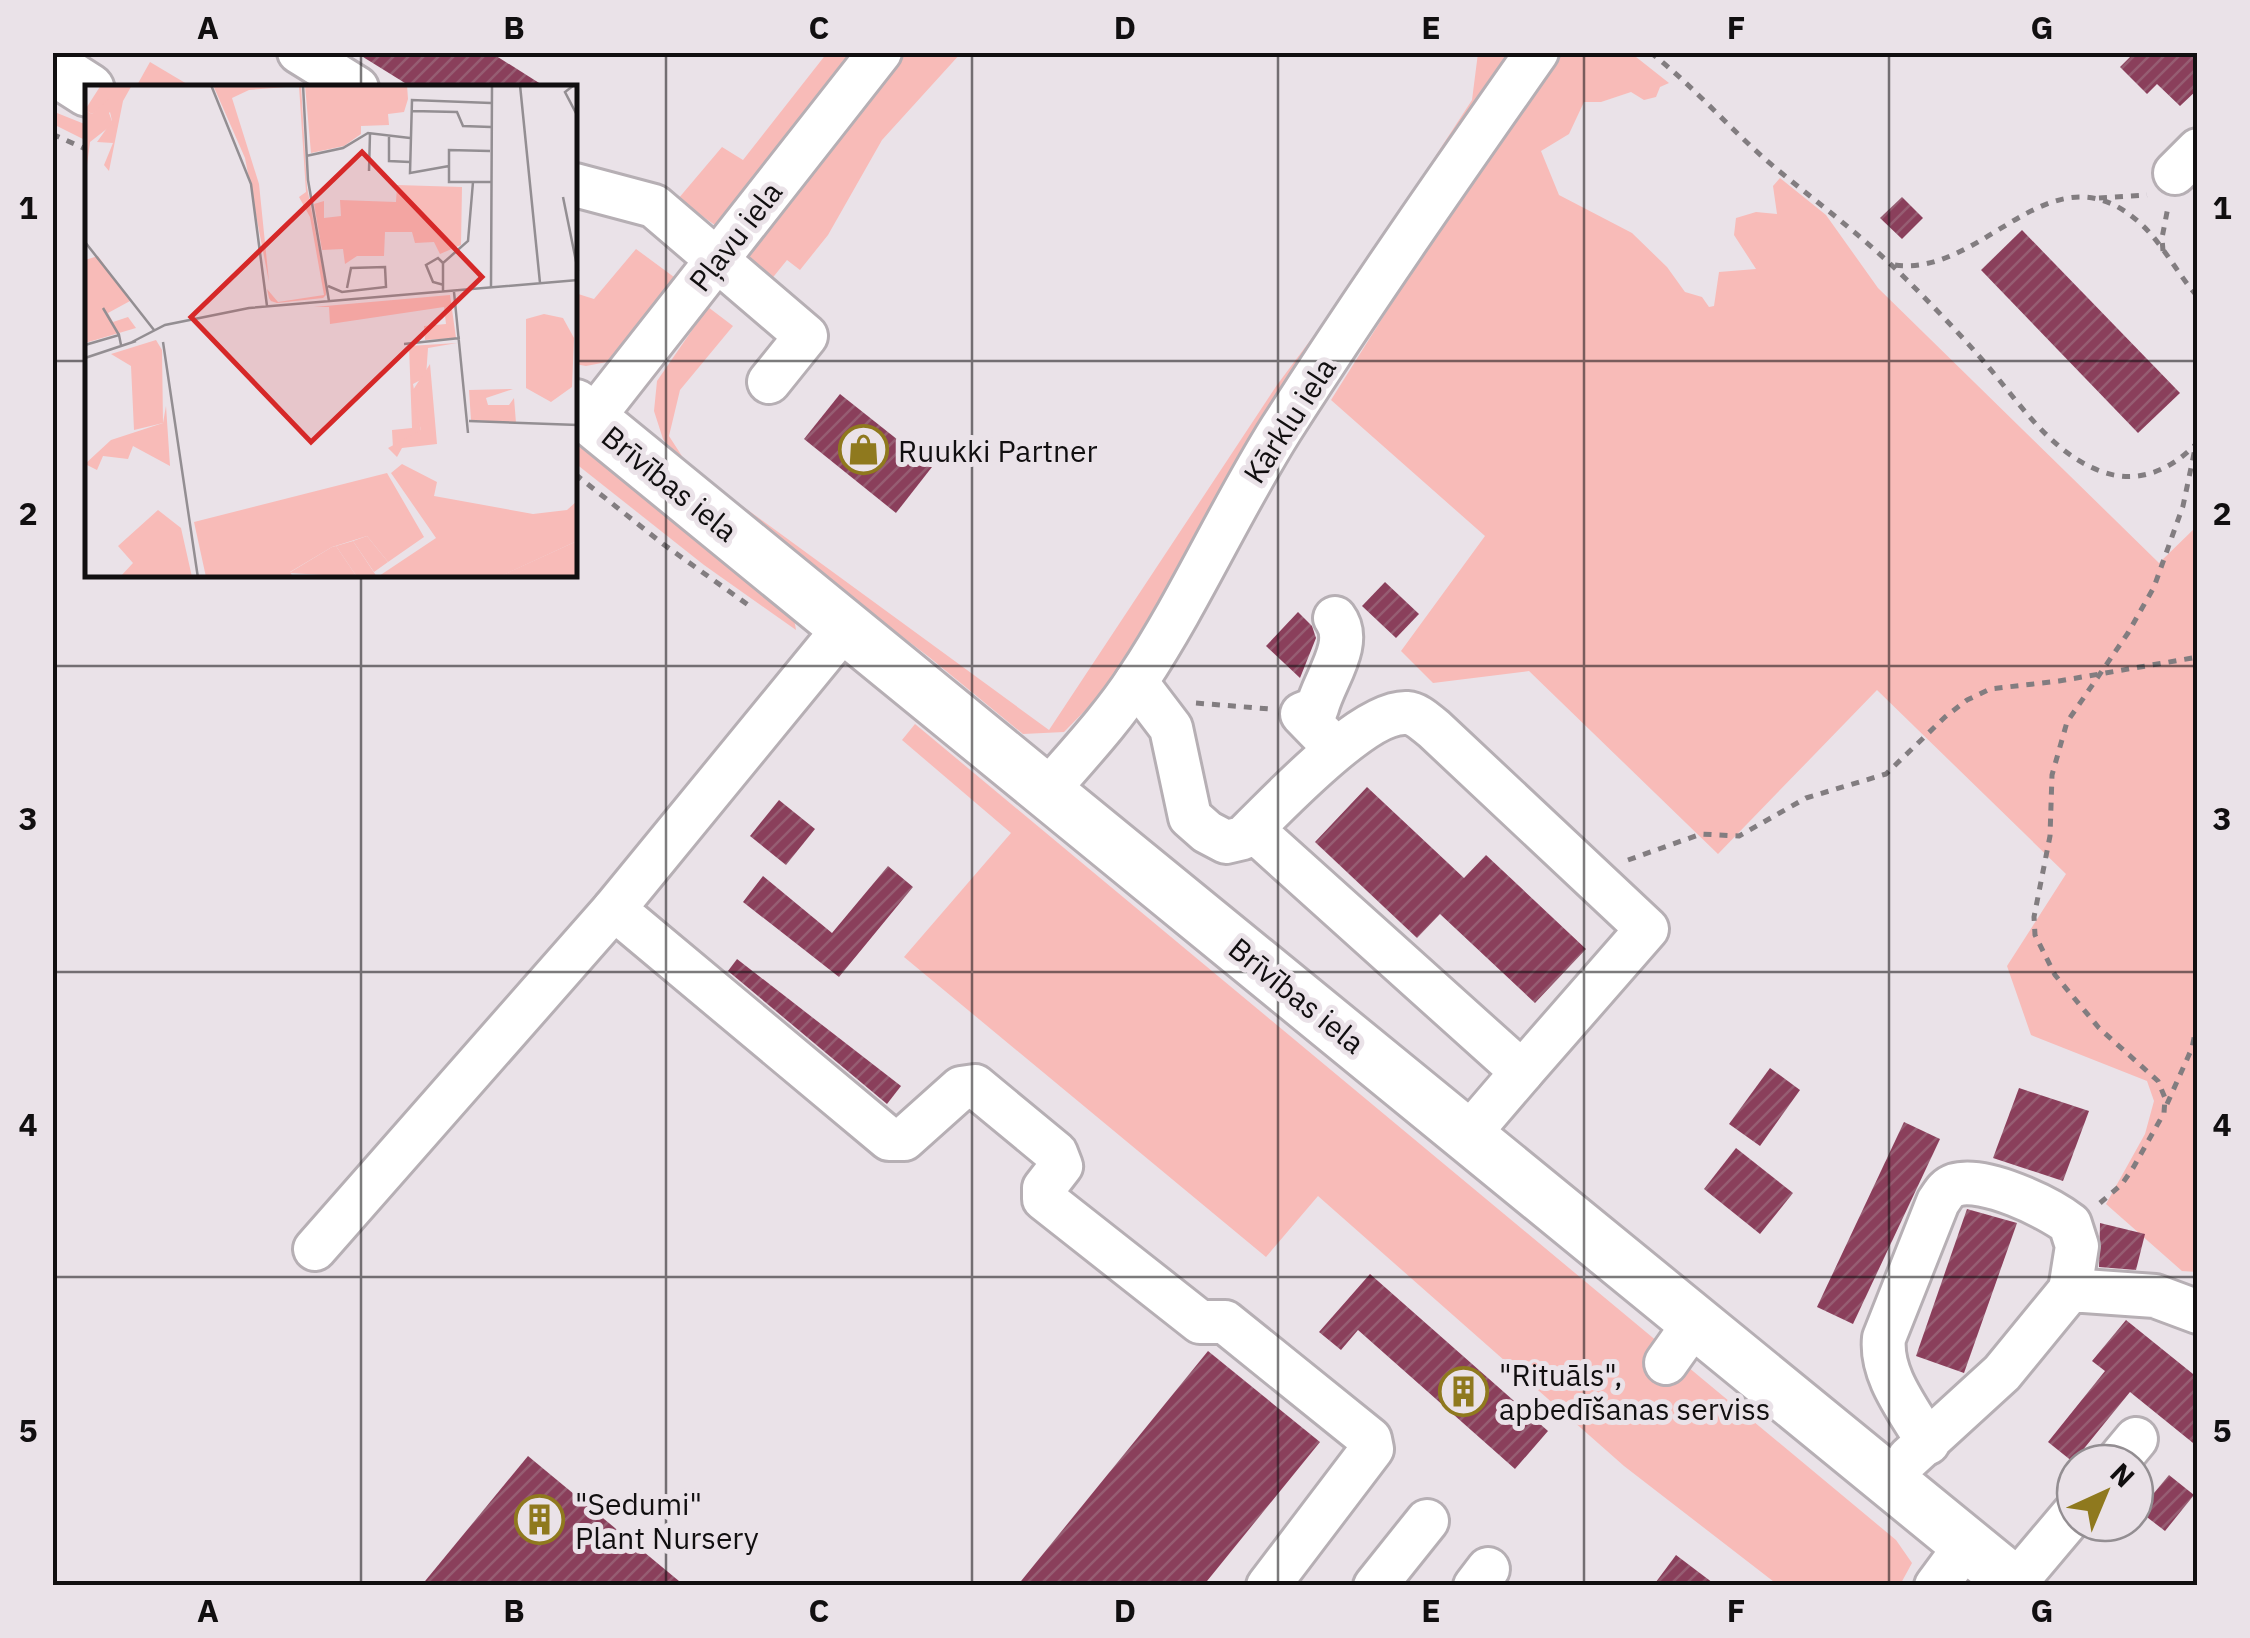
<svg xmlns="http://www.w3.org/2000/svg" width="2250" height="1638" viewBox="0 0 2250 1638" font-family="'IBM Plex Sans',sans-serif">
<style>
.green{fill:#f8bbb8}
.building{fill:url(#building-hatch)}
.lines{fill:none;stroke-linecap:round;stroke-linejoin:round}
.minor-casing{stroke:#b6afb4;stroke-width:48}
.major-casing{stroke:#b6afb4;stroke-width:58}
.path{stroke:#827d80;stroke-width:5;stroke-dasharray:8 8;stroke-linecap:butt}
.minor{stroke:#fff;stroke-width:42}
.major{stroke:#fff;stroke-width:52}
.grid{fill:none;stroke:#110f10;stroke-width:2.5;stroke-opacity:0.55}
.labels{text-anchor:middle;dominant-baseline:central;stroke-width:10;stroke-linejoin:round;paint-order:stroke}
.street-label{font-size:30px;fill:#110f10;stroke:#eae2e8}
.poi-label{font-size:30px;fill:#110f10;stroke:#eae2e8;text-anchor:start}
.inset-road{fill:none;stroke:#938e92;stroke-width:2.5}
.view{fill:#d62828;fill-opacity:0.15;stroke:#d62828;stroke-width:5}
.inset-edge{fill:none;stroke:#110f10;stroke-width:5}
.neatline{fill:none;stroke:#110f10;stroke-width:4}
.grid-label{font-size:32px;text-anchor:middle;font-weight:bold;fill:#110f10}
</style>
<defs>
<pattern id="building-hatch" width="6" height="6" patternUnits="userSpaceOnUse" patternTransform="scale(2.5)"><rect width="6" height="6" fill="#8a3f5b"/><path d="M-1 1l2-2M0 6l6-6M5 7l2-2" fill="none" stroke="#965d72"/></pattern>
</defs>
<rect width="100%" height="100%" fill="#eae2e8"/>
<g class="green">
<polygon points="827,53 860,53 719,228 678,199 722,147 743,160"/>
<polygon points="906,53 961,53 882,140 828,235 800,270 787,260 770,281 749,256"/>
<polygon points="1478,53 1515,53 1115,680 1064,732 1023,734 929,657 696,480 681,465 663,439 654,411 657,381 708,307 733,326 680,390 669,436 689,467 1049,730 1277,385 1350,287 1472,100"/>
<polygon points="1562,53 1631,53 1669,83 1660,87 1656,97 1644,100 1631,92 1601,102 1584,102 1569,134 1541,151 1559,195 1632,233 1667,267 1685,292 1702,297 1709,307 1714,306 1719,272 1756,269 1734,235 1736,218 1756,212 1777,214 1773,186 1780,178 1826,215 1878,288 2159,563 2197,526 2197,1272 2182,1271 2106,1204 2145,1134 2154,1101 2147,1081 2031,1035 2007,966 2066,874 1877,690 1718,854 1529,671 1433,683 1401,651 1485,536 1331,400 1469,180"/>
<polygon points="150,62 192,87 136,87"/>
<polygon points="52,111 87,125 87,141 53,124"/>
<polygon points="636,249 678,280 612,361 586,366 575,364 575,293 594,299"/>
<polygon points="575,435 793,613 796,630 704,565 575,463"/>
<polygon points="915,724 1896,1540 1912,1563 1900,1585 1778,1585 1624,1466 1318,1196 1266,1257 904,957 1011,833 902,740"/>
</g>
<g class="building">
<polygon points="355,52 490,52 547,88 413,88"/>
<polygon points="2135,52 2198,52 2198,89 2180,106 2157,84 2147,94 2120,67"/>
<polygon points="1902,197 1923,218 1902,239 1880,218"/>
<polygon points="2022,230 2180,393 2138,433 1981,270"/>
<polygon points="840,394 932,467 896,513 804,439"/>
<polygon points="1385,582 1419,614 1396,638 1362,606"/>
<polygon points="1298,612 1312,626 1316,638 1300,678 1266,646"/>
<polygon points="1367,787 1464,878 1486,855 1586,949 1535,1003 1440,914 1417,938 1315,842"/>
<polygon points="779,800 815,829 786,865 750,836"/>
<polygon points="888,866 913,887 839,977 743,902 763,876 832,933"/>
<polygon points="737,959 901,1086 887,1104 728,971"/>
<polygon points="1770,1068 1800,1090 1760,1146 1729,1124"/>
<polygon points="2019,1088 2089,1111 2063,1181 1993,1158"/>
<polygon points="1904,1122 1940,1139 1853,1324 1817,1307"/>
<polygon points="1736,1148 1793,1193 1760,1234 1704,1189"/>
<polygon points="1967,1209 2017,1223 1964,1373 1916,1356"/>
<polygon points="2100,1223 2145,1234 2136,1270 2099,1267"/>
<polygon points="1370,1274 1548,1431 1515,1469 1358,1330 1341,1350 1319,1332"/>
<polygon points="2126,1320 2198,1378 2198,1447 2130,1392 2073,1462 2048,1442 2105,1371 2092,1361"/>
<polygon points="1208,1351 1320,1442 1203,1586 1017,1586"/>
<polygon points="528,1456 685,1586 421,1586"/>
<polygon points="2169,1475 2194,1495 2165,1531 2139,1511"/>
<polygon points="1676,1555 1717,1586 1653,1586"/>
</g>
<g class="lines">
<defs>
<g id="minor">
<polyline points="299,52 357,88"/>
<polyline points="2175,173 2198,150"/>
<polyline points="575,185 654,206 806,336 769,382"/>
<polyline points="592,419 880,52"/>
<path d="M1335,618C1354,643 1324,680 1317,708L1302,714L1336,749"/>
<polyline points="845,627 614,909 889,1139 904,1139 961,1088 975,1086 1056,1153 1061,1166 1044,1188 1044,1199 1200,1322 1225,1322 1370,1439 1372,1449 1268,1586"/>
<path d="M1136,682L1171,728L1190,817L1207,832L1226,842L1243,838L1252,829C1282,800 1365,710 1407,713C1418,714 1426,723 1434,729L1647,929L1522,1072L1252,829"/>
<path d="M1047,791C1078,755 1112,719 1138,679C1191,599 1230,510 1281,429C1363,301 1450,176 1537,52"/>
<polyline points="1468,1135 1522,1072"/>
<polyline points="315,1249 614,909"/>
<polyline points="1666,1363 1695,1322"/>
<path d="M1928,1443C1910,1411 1880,1376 1884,1338L1938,1202C1943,1195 1946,1188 1955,1185C1984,1176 2048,1207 2070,1224L2077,1246L2070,1290"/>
<polyline points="1909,1458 2002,1373 2070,1290 2155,1296 2198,1312"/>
<polyline points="2116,1463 2136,1439"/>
<polyline points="2015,1583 2075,1512"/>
<polyline points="1375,1586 1427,1521"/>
<polyline points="1475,1586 1488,1569"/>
<polyline points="1936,1586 1967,1544"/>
</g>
<g id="major">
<polyline points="52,67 88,90"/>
<polyline points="575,406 2018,1586"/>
</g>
</defs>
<use href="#minor" class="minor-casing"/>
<use href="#major" class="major-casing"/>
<g class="path">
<path d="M1650,52C1696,88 1734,134 1779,171C1823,207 1867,240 1907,280C1933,306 1960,334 1985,363C2019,402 2050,452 2100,471C2136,485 2170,471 2196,444"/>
<polyline points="52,134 88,150"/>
<polyline points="2099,198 2147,195"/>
<polyline points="2163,251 2162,238 2168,207"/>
<path d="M1895,265C1986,277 2051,141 2141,224C2163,244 2178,275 2198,297"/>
<polyline points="575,474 663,544 751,607"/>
<polyline points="1196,703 1270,709"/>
<polyline points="1628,860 1701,834 1739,836 1806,798 1886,774 1945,717 1967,700 1990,689 2059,681 2198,657"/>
<polyline points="2167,1104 2192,1048 2198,1018"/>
<polyline points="2100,1203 2122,1184 2133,1168 2164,1113 2165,1098 2158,1081 2099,1028 2055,975 2035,935 2034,917 2050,836 2052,775 2067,722 2128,633 2154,587 2183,506 2196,444"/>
</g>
<use href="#minor" class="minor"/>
<use href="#major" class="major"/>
</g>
<path class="grid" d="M361,52V88M666,52V1586M972,52V1586M1278,52V1586M1584,52V1586M1889,52V1586M52,361H88M575,361H2198M361,575V1586M52,666H2198M52,972H2198M52,1277H2198"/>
<defs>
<symbol id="shop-ring" viewBox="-11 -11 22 22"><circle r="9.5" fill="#eae2e8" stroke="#8f791e" stroke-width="1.5"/><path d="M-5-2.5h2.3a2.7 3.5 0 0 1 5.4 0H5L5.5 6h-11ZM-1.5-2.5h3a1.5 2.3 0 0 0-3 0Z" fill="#8f791e"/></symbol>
<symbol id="building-ring" viewBox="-11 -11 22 22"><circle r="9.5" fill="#eae2e8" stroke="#8f791e" stroke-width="1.5"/><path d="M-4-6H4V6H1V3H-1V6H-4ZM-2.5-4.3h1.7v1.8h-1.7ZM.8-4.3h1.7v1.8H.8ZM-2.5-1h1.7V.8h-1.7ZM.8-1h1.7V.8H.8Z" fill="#8f791e"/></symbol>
</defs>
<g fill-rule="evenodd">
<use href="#shop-ring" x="836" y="422" width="55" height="55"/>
<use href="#building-ring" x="1436" y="1364" width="55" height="55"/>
<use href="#building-ring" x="512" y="1492" width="55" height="55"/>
</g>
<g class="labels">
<g class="street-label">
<text transform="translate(735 236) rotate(-52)">Pļavu iela</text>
<text transform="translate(1289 420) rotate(-57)">Kārklu iela</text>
<text transform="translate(670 483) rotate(39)">Brīvības iela</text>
<text transform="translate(1297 995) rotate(39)">Brīvības iela</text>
</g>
<g class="poi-label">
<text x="898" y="450">Ruukki Partner</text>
<text x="1499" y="1374">"Rituāls",<tspan x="1499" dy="34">apbedīšanas serviss</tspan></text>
<text x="575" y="1503">"Sedumi"<tspan x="575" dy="34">Plant Nursery</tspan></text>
</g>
</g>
<g transform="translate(85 85)">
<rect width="492" height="492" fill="#eae2e8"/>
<path d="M16,0H47L38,16L24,86L19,80L28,58L12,57L27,36L23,18L7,29L0,25ZM128,0H216L222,102L241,202V210L238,213L192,218L186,216L184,213L182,204L193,217L239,210L225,132L214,112L221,107L214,1L164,5L147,13L174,99L184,197L160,73ZM220,0H322L323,14L319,27L303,29L304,40L276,41V49L259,61L226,68ZM312,100L377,102L376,160L355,169L349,157L330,158L327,147H300L299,171H272L260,179L258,164L237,165L229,119L239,116V133L256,131L255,115L311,117ZM13,171L45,216L23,228L28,237L43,232L51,243L0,258V175ZM365,210L371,253L340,255L339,241L361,239L359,222L245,239L244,222H229ZM459,229L478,233L489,253L487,302L466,317L441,303V234ZM71,255L77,265L78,338L49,345L46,281L26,269ZM372,258L343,263L341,292L328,299L336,346L308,363L307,345L327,343L324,261ZM428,304L401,313L403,320H424L429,313L431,338L386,335L384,305ZM282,451L303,477L289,487L268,456ZM251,461L272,492L204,488L247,462Z" fill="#f8bbb8"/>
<path d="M25,13L32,20L24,28L28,39L5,57L2,80L0,25L7,29ZM345,279L352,359L317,363L312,372L303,363L336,345L326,308ZM81,321L85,381L48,361L43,374L18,371L12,385L0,379L26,355L78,338ZM317,379L352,397L349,411L448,429L482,425L492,416V456L414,492L291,493L351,453L306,388ZM302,388L339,452L303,477L282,451L247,462L205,487L208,492H121L109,437ZM73,425L96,443L107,492H35L48,478L33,461Z" fill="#f8bbb8"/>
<path d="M268,456L292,492H272L251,461ZM492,456V492H414L422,488Z" fill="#f8bbb8"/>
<path class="inset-road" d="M126,0L166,99L182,221M218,0L223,95L244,216M435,0L455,198M489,0L480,7L493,32M327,26L372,27L378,41L406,42M304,52V76L325,77M405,66L364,65V97H406M221,71L258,63L283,48L325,53M364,81L325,88L327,15L406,18M284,86L285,48M478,112L493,186M0,157L69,245M358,178L353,173L341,180L348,197L359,200M243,201L257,207L301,202L300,182L266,183L262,203M406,203L407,0M358,206V178L383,156L388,97M369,207L383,348M18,223L34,250M47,257L80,240L164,223L493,195M78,257L113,493M319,259L375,253M0,260L34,250L36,260M0,273L51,256M384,336L493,340"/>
<path class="view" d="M277,67L397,192L226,357L106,232Z"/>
<rect width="492" height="492" class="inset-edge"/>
</g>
<rect width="2250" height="1638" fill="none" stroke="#eae2e8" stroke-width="110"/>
<g transform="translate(2105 1493) rotate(44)"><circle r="48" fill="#eae2e8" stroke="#938e92" stroke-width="2.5"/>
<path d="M0-8L18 38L0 25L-18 38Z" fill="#8f791e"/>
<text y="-15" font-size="28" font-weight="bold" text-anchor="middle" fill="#110f10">N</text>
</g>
<rect x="55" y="55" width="2140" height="1528" class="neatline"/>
<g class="grid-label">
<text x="208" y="39">A</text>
<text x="514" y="39">B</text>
<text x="819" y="39">C</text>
<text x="1125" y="39">D</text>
<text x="1431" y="39">E</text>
<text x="1736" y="39">F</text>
<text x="2042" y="39">G</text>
<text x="28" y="219">1</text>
<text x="2222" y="219">1</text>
<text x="28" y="525">2</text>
<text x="2222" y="525">2</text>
<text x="28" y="830">3</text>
<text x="2222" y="830">3</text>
<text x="28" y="1136">4</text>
<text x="2222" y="1136">4</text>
<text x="28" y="1442">5</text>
<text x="2222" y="1442">5</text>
<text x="208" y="1622">A</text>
<text x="514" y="1622">B</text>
<text x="819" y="1622">C</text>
<text x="1125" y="1622">D</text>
<text x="1431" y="1622">E</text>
<text x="1736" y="1622">F</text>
<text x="2042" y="1622">G</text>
</g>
</svg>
